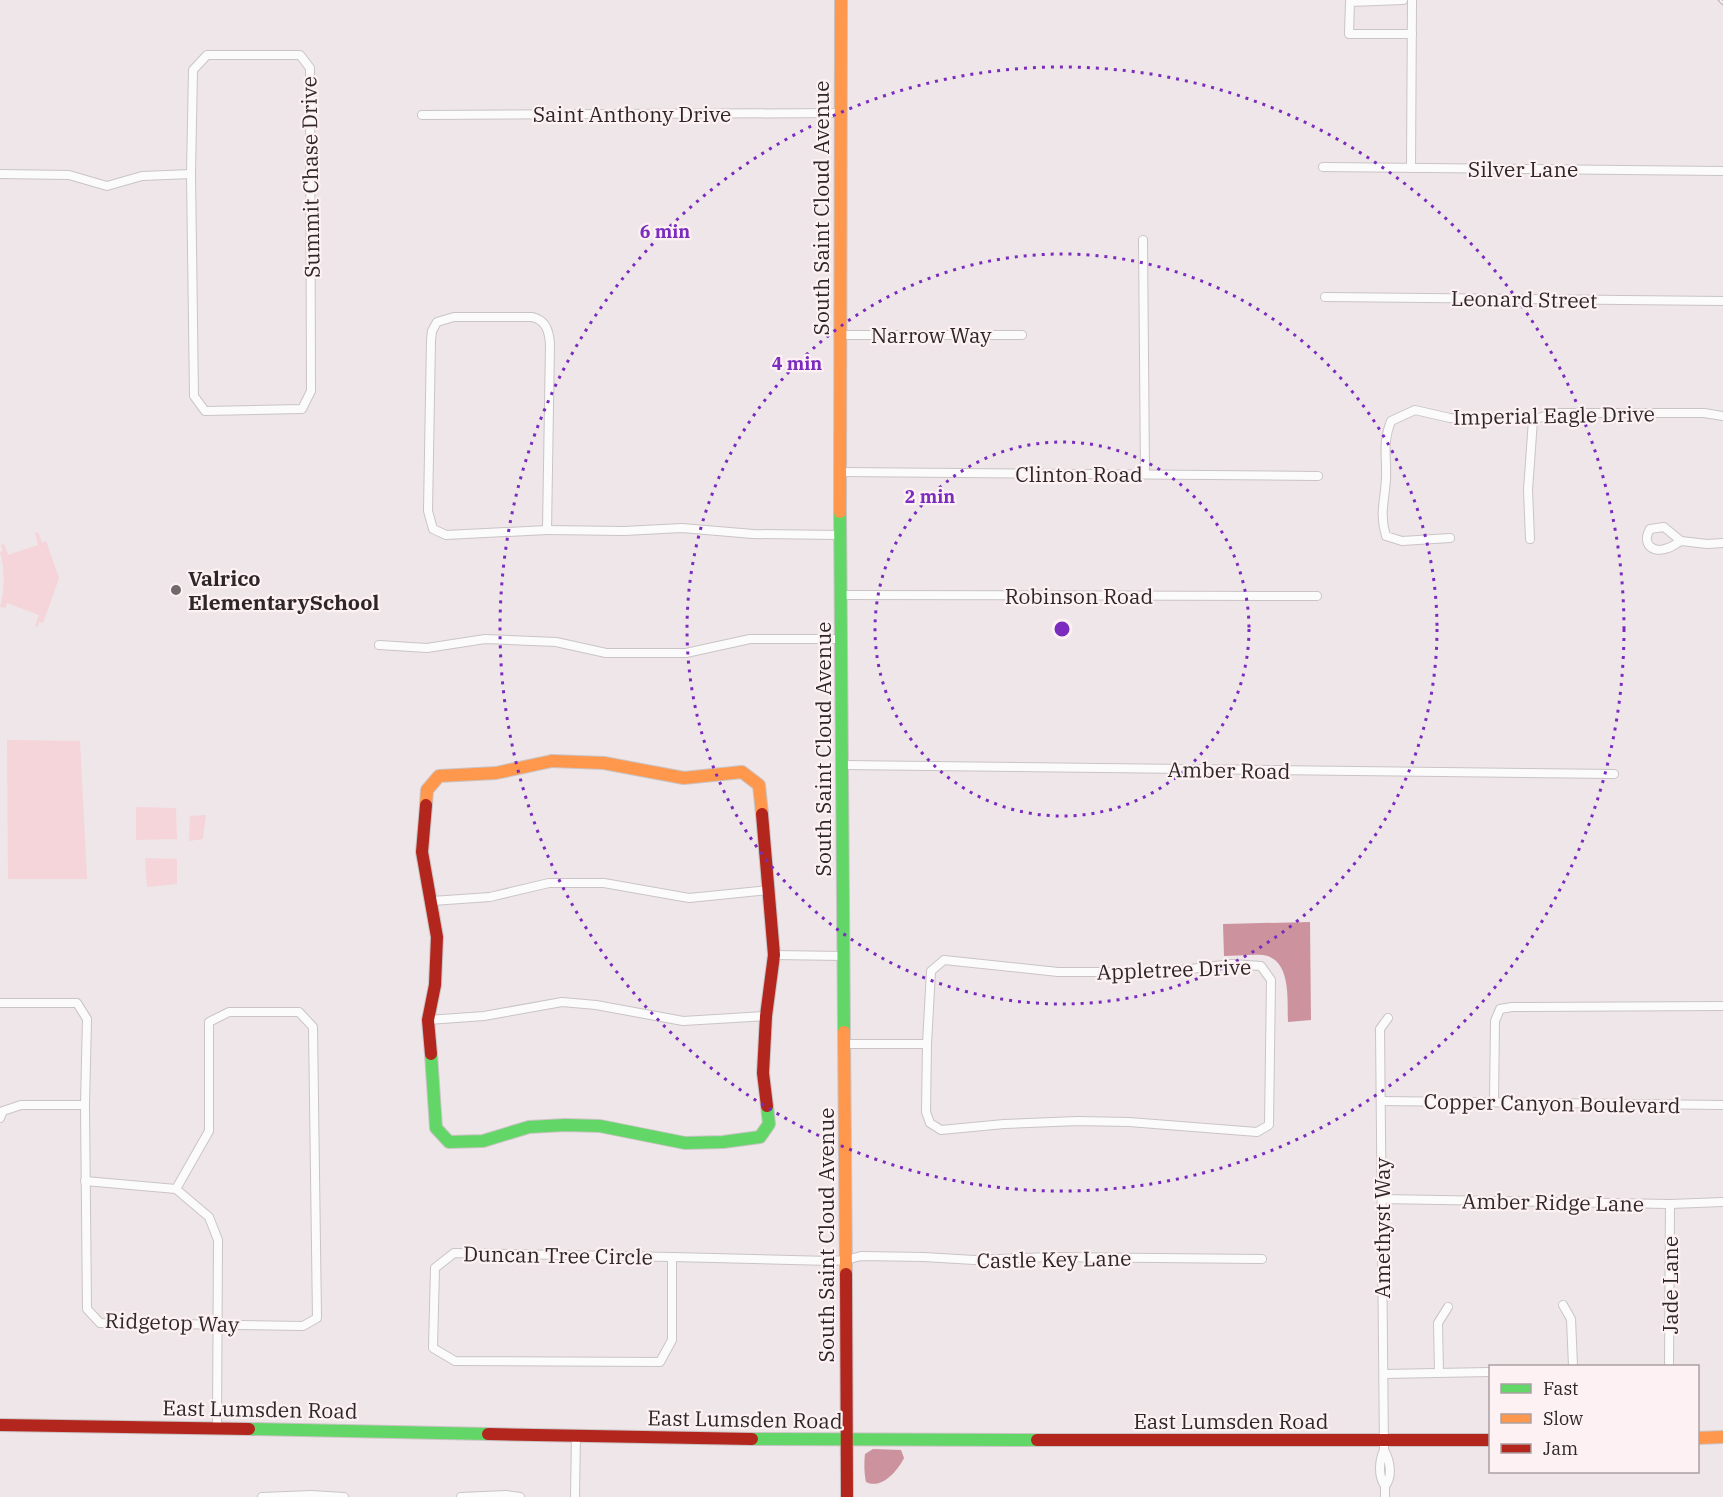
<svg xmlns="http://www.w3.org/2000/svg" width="1723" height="1497" viewBox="0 0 1723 1497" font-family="'IBM Plex Serif',serif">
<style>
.green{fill:#f5d4da}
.water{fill:#cc939e}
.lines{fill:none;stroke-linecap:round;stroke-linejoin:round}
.street-casing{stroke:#cac4c5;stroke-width:10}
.fast-casing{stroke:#cac4c5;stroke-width:14}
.slow-casing{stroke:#cac4c5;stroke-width:14}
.jam-casing{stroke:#cac4c5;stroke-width:14}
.street{stroke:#fcfbfc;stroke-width:8}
.fast{stroke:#63d668;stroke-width:12}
.slow{stroke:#ff974d;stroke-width:12}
.jam{stroke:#b3261e;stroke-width:12}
.rail-casing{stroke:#bebcbd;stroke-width:4.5}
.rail{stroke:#fef1f3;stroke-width:2;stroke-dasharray:7;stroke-linecap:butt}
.ring{fill:none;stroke:#7b2cbf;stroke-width:3;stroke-dasharray:3 6}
.poi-dot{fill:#716a6b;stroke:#fef1f3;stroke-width:2}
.labels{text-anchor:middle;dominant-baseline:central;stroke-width:4.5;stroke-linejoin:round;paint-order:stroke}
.street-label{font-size:21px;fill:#2d2728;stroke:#fef1f3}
.poi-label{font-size:21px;font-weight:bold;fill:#2d2728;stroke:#fef1f3;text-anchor:start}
.centre{fill:#7b2cbf;stroke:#fef1f3;stroke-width:3}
.ring-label{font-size:18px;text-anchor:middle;font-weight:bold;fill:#7b2cbf;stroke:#fef1f3;stroke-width:4.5;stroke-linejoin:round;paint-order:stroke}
</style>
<rect width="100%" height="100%" fill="#eee6e8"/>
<g class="green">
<path d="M38,532L42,543L46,541L59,578L43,623L39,622L38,627L35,626L39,615L7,603L5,608L0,607C5,591 5,568 0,552L3,551L1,545L4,544L8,555L38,545L35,533Z"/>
<polygon points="7,740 80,741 87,879 8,879"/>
<polygon points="136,807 176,808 177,839 136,840"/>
<polygon points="206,815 203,839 189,841 190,816"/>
<polygon points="145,858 177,859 177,884 147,887"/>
</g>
<g class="water">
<path d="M1310,922L1311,1020L1288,1022C1287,1001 1292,959 1263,955C1250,954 1236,956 1224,956L1223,924Z"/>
<path d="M873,1449L901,1450L904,1458C898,1470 882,1490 866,1482C864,1473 864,1462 865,1454Z"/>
</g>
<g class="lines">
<defs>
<g id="street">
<polyline points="1403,0 1350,2 1349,34 1412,34"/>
<polygon points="207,55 300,55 310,68 311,391 302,409 205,411 194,396 191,174 193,70"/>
<polyline points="422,115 842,113"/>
<polyline points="1323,167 1723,171"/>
<polyline points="1411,168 1412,0"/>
<polyline points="0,174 69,175 107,186 142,176 191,174"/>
<polyline points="1143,240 1145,474"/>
<polyline points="1325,297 1723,301"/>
<path d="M454,317H532C546,320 549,331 550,344L547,530L446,535L433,529L428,511L431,340L432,331L437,322Z"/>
<polyline points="839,335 1022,335"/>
<polyline points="840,472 1318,476"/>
<polyline points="547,530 624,531 682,528 753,534 840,535"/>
<path d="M1450,538L1402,541L1386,536C1379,513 1385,501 1386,478C1387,455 1382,444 1391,421L1415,410L1450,418L1533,420L1554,413H1704L1723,416"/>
<polyline points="1530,539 1528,490 1533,420"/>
<path d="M1681,541C1677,543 1672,547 1668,548C1653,554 1641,544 1650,529L1664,527L1681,541L1707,544L1723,543"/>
<polyline points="841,595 1317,596"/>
<polyline points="379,645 427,648 485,639 556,642 606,653 686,653 750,639 842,639"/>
<polyline points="843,765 1614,774"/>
<polyline points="432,901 490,897 549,883 604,883 689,898 768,890"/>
<polyline points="774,955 844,956"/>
<polygon points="944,960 1058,972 1165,972 1232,964 1261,966 1271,980 1269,1125 1257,1132 1129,1122 1078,1121 1004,1124 941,1130 930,1123 926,1112 927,1044 931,971"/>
<polyline points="0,1003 77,1003 87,1019 85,1105 87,1309 100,1323 303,1326 317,1318 313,1027 299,1012 229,1012 209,1022 209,1131 176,1189"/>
<polyline points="428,1020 484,1016 562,1002 596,1005 683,1021 766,1016"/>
<polyline points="844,1044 927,1044"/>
<polyline points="1381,1101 1723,1105"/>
<polyline points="1494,1102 1495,1021 1500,1009 1512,1007 1723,1006"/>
<polyline points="0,1118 3,1111 21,1105 85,1105"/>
<polyline points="85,1181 176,1189"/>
<polyline points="176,1189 209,1217 218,1240 217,1427"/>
<polyline points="1382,1199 1670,1204 1723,1202"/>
<polygon points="454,1253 672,1257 672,1340 660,1362 455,1361 433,1348 435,1268"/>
<polyline points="672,1257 830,1261 846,1260 861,1256 924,1257 974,1260 1050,1257 1262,1259"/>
<polyline points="1563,1305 1571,1319 1573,1366"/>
<polyline points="1669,1366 1670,1204"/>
<polyline points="1439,1372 1438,1323 1448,1307"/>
<polyline points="1384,1374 1490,1372"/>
<path d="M1384,1450C1390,1460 1393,1477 1385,1486C1378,1476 1379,1461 1384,1450L1380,1029L1388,1018"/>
<polyline points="1385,1486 1385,1497"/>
<polyline points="262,1497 311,1495 344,1497"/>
<polyline points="461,1497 506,1495 520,1497"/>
<polyline points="575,1497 576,1436"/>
</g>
<g id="fast">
<polyline points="840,512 844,1032"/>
<polyline points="431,1054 436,1128 449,1142 483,1141 529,1127 565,1125 600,1126 685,1143 723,1142 760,1137 769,1124 767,1106"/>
<polyline points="249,1429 488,1434"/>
<polyline points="752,1439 1037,1440"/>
</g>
<g id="slow">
<polyline points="840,512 841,0"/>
<polyline points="552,761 604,763 684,778 742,772 759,785 762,814"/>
<polyline points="426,805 427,790 439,776 496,773 552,761"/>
<polyline points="844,1032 846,1274"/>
<polyline points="1698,1438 1723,1437"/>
</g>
<g id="jam">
<polyline points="426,805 422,852 437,937 435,985 428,1020 431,1054"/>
<polyline points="762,814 774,955 766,1016 763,1073 767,1106"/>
<polyline points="846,1274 847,1497"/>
<polyline points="0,1425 249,1429"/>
<polyline points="488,1434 752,1439"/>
<polyline points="1037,1440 1490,1440"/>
</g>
</defs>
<use href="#street" class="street-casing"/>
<use href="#fast" class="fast-casing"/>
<use href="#slow" class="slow-casing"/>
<use href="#jam" class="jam-casing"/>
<use href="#street" class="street"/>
<use href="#fast" class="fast"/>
<use href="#slow" class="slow"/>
<use href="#jam" class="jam"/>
<defs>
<polyline id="rail" points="1720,0 1723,3"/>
</defs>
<use href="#rail" class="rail-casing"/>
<use href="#rail" class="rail"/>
</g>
<g class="ring">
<circle cx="1062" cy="629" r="187"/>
<circle cx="1062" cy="629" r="375"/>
<circle cx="1062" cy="629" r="562"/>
</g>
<circle class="poi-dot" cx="176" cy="590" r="6"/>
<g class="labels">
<g class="street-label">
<text x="632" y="114">Saint Anthony Drive</text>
<text x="1523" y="169">Silver Lane</text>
<text transform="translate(310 177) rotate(-91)">Summit Chase Drive</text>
<text transform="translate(821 208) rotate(-90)">South Saint Cloud Avenue</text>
<text transform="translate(1524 299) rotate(1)">Leonard Street</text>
<text x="931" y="335">Narrow Way</text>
<text transform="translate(1554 415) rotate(-1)">Imperial Eagle Drive</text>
<text x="1079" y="474">Clinton Road</text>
<text x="1079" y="596">Robinson Road</text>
<text transform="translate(823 749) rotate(-90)">South Saint Cloud Avenue</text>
<text transform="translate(1229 770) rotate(1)">Amber Road</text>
<text transform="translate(1174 969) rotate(-2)">Appletree Drive</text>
<text transform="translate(1552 1103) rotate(1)">Copper Canyon Boulevard</text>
<text transform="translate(1553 1202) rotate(1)">Amber Ridge Lane</text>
<text transform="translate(1382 1228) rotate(-90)">Amethyst Way</text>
<text transform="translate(826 1235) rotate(-90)">South Saint Cloud Avenue</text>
<text transform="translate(558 1255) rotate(1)">Duncan Tree Circle</text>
<text transform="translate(1054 1259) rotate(-1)">Castle Key Lane</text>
<text transform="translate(1670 1285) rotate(-90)">Jade Lane</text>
<text transform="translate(172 1322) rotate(2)">Ridgetop Way</text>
<text transform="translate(260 1409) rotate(1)">East Lumsden Road</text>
<text transform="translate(745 1419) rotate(1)">East Lumsden Road</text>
<text x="1231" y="1421">East Lumsden Road</text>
</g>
<g class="poi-label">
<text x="188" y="578">Valrico<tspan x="188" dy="24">ElementarySchool</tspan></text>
</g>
</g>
<circle cx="1062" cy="629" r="9" class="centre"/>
<g class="ring-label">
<text x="665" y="238">6 min</text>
<text x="797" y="370">4 min</text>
<text x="930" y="503">2 min</text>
</g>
<rect x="1489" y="1365" width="210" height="108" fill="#fef1f3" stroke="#aaa0a2" stroke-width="1.5"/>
<rect x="1501" y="1384" width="30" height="9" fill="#63d668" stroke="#aaa0a2" stroke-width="1.5"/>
<text x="1543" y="1395" font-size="18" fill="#2d2728">Fast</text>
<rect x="1501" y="1414" width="30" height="9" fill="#ff974d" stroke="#aaa0a2" stroke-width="1.5"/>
<text x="1543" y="1425" font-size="18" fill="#2d2728">Slow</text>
<rect x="1501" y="1444" width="30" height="9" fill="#b3261e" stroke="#aaa0a2" stroke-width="1.5"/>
<text x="1543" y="1455" font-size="18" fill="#2d2728">Jam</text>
</svg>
